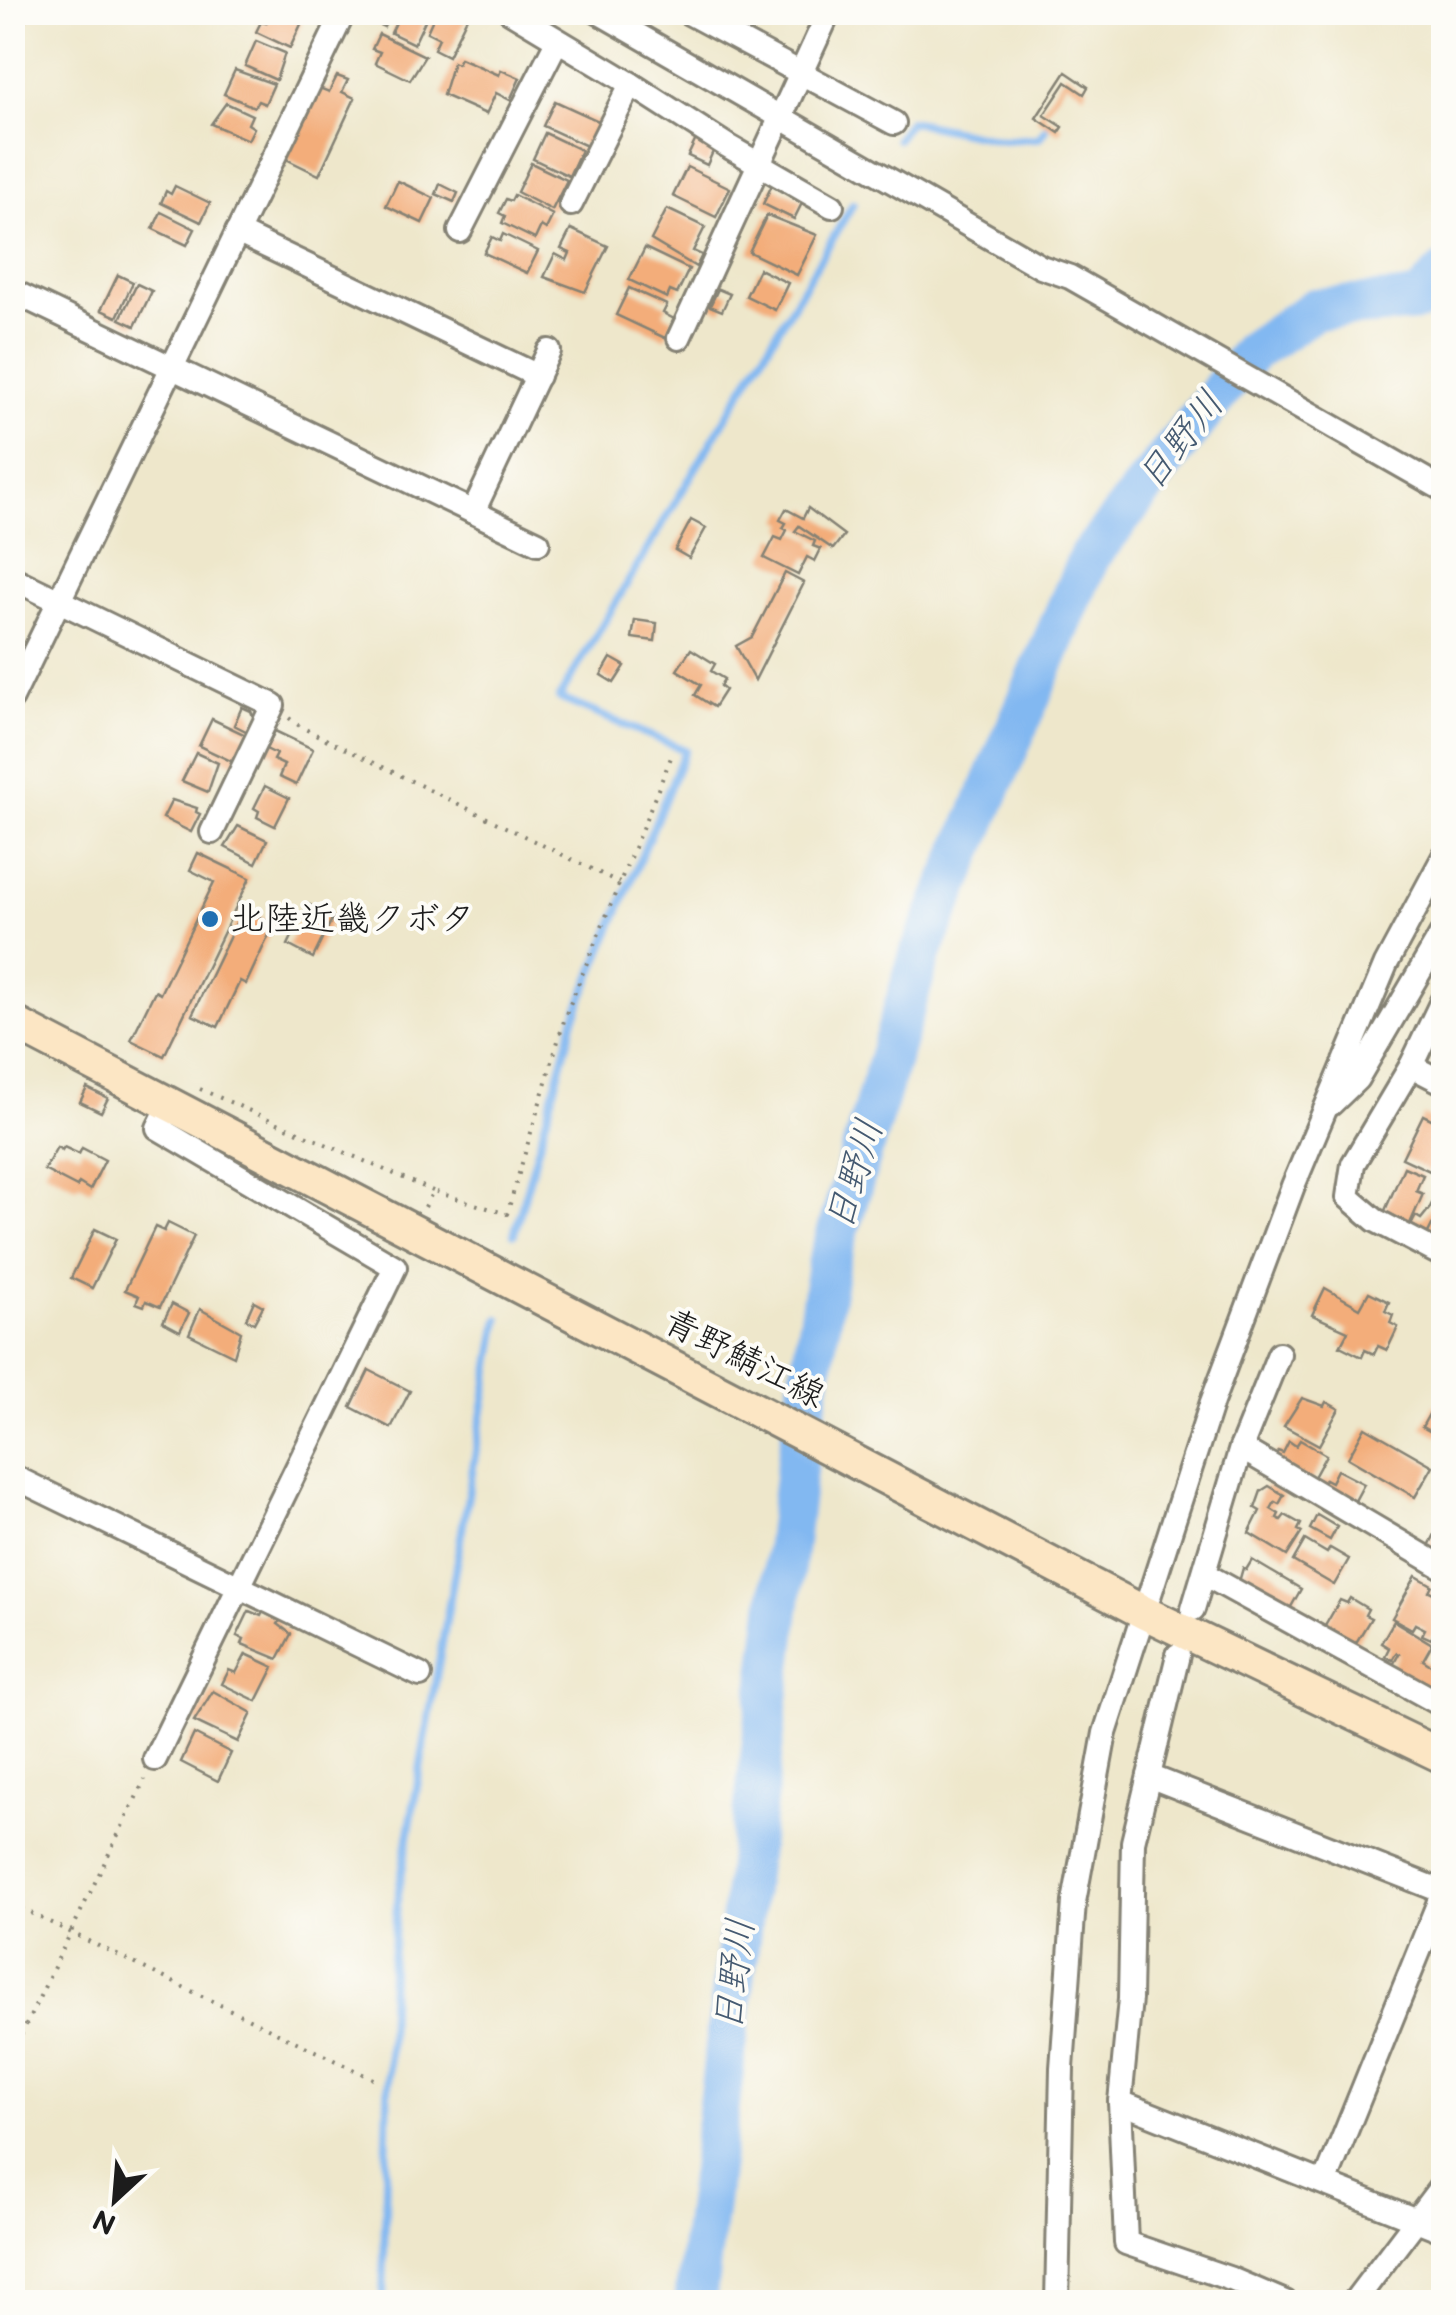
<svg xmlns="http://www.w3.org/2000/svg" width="1456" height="2315" viewBox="0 0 1456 2315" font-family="'Balsamiq Sans','Klee One',sans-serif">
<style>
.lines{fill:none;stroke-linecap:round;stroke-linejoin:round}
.stream{stroke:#82b8f1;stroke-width:8}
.river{stroke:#82b8f1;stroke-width:42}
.building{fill:#f3ad7a}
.street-casing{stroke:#858274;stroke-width:28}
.secondary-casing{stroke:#858274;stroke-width:38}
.path{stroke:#858274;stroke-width:4;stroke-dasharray:2.5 8;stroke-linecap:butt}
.street{stroke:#fff;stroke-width:22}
.secondary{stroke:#fce6c4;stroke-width:32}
.poi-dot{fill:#1f6fb2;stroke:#fdfcf7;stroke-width:4}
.labels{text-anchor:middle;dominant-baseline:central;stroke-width:8;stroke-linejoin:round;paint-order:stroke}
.poi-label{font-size:35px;fill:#1c1c1c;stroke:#fdfcf7;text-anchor:start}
.street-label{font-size:35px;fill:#1c1c1c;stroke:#fdfcf7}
.water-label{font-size:38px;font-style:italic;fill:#455a71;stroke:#fdfcf7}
</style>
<rect width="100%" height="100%" fill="#fdfcf7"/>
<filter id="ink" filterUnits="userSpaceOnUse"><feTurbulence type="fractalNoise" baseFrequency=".01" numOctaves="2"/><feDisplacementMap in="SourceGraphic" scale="20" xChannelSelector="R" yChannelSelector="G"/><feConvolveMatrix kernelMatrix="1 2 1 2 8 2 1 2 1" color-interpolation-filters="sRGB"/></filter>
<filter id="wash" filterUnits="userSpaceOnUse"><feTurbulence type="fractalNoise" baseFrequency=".0048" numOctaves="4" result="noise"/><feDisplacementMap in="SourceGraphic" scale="40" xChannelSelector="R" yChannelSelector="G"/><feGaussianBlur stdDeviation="2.25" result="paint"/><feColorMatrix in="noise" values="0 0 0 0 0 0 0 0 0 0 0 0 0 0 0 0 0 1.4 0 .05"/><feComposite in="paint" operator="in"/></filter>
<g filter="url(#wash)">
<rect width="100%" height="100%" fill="#eee7cb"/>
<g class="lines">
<g class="stream">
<polyline points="897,139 909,121 1003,140 1039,138 1045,129"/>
<polyline points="514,1234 574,1019 685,750 559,698 853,204"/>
<polyline points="383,2302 391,1968 398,1895 499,1319"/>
</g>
<polyline class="river" points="695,2302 795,1477 828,1265 920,955 1089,557 1251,352 1315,309 1418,301 1444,274"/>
</g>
<g id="blocks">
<g class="building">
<polygon points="271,12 281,12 302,22 290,48 256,32 261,22 266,23"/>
<polygon points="360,12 391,12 384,27 359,15"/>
<polygon points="401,12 429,12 414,44 391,33"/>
<polygon points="436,12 457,12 467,17 448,56 434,49 439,38 427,32"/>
<polygon points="379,34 425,56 410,80 375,63 380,52 372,49"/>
<polygon points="256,41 285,53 276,80 245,66"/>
<polygon points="460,58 499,75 501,70 520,78 510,100 496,93 486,114 443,95 453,62 457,64"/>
<polygon points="235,70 274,84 265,104 258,101 254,107 224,94"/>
<polygon points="1066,72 1088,87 1084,94 1066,82 1044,115 1063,127 1059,133 1036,118"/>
<polygon points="337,76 348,80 342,92 355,98 319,175 284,158 317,87 329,92"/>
<polygon points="555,101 601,122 589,147 543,126"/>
<polygon points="226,103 252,115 248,124 254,128 248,140 211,124"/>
<polygon points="545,133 581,150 569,176 533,159"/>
<polygon points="696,139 715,147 707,165 688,156"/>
<polygon points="531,163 567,180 552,210 517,192"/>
<polygon points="687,167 730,188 716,217 673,196"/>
<polygon points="398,181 434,198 422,223 386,206"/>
<polygon points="440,184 458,193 454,202 436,194"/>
<polygon points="772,185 803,201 794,219 763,204"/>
<polygon points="175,186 210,203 201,222 161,203 166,191 171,194"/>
<polygon points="514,195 553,215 546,229 541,226 535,239 502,223 505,216 499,213 506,199 511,201"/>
<polygon points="667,209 705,227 693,251 702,255 696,267 651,240"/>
<polygon points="161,212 195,229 187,245 153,229"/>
<polygon points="767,215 817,235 797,275 749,252"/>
<polygon points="571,229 608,246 585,292 544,277 555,254 567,260 570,253 561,249"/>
<polygon points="503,234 538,251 527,273 484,253 492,237 500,241"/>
<polygon points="645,248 689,269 677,294 670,291 667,298 629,280"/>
<polygon points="759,269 788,283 775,310 746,296"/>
<polygon points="118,275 133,282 117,317 101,310"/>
<polygon points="137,284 152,291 135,326 120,319"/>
<polygon points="629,288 667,305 663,313 674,319 665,338 616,315"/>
<polygon points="718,289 730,294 722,311 710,306"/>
<polygon points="808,508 844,535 833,549 799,526 795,531 815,541 813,546 821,549 815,561 807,557 798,575 764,558 775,537 782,540 787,530 783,528 786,523 780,520 786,509 803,518"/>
<polygon points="691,520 706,528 689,558 675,550"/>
<polygon points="785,573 804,583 755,680 736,646 752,637"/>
<polygon points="635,620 657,623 655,641 632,638"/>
<polygon points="691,649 715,664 711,671 724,679 720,686 725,690 714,707 695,695 701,685 677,670"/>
<polygon points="611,658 625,666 614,683 601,675"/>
<polygon points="242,707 251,711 255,722 250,733 234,725"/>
<polygon points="212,719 248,736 235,763 199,746"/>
<polygon points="275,731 313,749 296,785 279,777 284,765 273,760 276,754 266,749"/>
<polygon points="196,753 218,763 208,792 182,781"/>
<polygon points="265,786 289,798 275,826 257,817 259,811 254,808"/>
<polygon points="172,800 197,808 196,812 200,814 191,832 163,818"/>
<polygon points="238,826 267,840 256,863 225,847"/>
<polygon points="198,853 250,878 164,1056 131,1040 155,991 160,994 214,882 190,870"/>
<polygon points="308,904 333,917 313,958 288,945"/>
<polygon points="243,909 274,924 246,984 240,981 218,1027 192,1015"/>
<polygon points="87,1088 108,1098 101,1112 80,1102"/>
<polygon points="1423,1115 1444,1125 1444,1161 1441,1160 1434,1173 1402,1158"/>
<polygon points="57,1147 62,1150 64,1147 79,1154 82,1148 105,1160 90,1190 79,1183 77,1187 44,1170"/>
<polygon points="1404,1167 1423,1175 1416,1191 1423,1194 1409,1226 1383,1215"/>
<polygon points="1444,1181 1444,1231 1432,1225 1426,1237 1409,1229 1416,1216 1421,1219 1429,1209"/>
<polygon points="168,1223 194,1236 160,1307 146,1301 144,1306 136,1303 139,1296 125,1290 155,1227 164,1231"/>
<polygon points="95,1229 116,1239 92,1288 71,1278"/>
<polygon points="1325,1288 1360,1308 1369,1292 1389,1302 1385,1311 1393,1315 1390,1323 1398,1327 1387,1350 1378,1346 1374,1354 1365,1350 1362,1357 1340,1346 1348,1331 1312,1315"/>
<polygon points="254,1301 263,1306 254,1323 246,1319"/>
<polygon points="172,1304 189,1313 180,1331 163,1322"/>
<polygon points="200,1309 241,1332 234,1356 189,1334"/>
<polygon points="369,1370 410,1391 391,1428 351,1407"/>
<polygon points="1302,1398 1324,1406 1326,1402 1339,1409 1319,1445 1284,1426"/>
<polygon points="1444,1403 1444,1439 1422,1427 1434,1405 1440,1409"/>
<polygon points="1365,1427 1433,1466 1415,1497 1348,1458"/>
<polygon points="1300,1440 1326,1455 1309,1486 1274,1459 1278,1451 1283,1453 1289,1441 1296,1446"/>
<polygon points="1337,1470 1364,1484 1351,1508 1318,1492 1325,1479 1331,1482"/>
<polygon points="1269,1486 1284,1495 1279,1504 1275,1502 1271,1509 1279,1514 1277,1518 1281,1520 1285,1515 1301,1524 1298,1530 1302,1532 1287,1556 1249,1533 1260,1511 1255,1508 1261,1491"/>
<polygon points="1317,1515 1337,1527 1330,1540 1310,1529"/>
<polygon points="1444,1516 1444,1563 1430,1555 1434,1549 1429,1546"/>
<polygon points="1305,1540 1327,1553 1330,1548 1349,1559 1334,1585 1293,1561"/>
<polygon points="1252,1560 1301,1589 1287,1614 1239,1582 1243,1568 1246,1570"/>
<polygon points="1416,1576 1432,1585 1429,1591 1444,1598 1444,1615 1431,1639 1422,1635 1425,1629 1415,1624 1412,1629 1392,1618"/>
<polygon points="1350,1598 1368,1609 1365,1615 1371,1618 1351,1651 1321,1633 1340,1600 1347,1603"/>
<polygon points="249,1611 261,1616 263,1612 280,1621 278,1624 291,1634 278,1659 242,1644 244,1639 237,1636"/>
<polygon points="1394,1621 1432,1644 1423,1660 1434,1667 1444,1652 1444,1707 1388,1674 1399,1654 1396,1653 1392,1660 1385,1656 1389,1648 1381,1643"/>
<polygon points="246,1654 274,1667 257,1701 222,1684 229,1670 236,1673"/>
<polygon points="213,1691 252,1713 238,1742 194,1721"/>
<polygon points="194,1734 231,1753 218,1781 181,1762"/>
</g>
</g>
</g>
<g filter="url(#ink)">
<use href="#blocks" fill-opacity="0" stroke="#858274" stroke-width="2.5"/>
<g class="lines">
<defs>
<g id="street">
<polyline points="511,12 631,84 726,145 832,206"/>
<polyline points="598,12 1041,267 1070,277 1444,490"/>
<polyline points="687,12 894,123"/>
<polyline points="12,18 15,12"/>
<polyline points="571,204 631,84"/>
<polyline points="460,231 557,41"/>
<polyline points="237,232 538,376"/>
<polyline points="12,291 538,543"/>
<polyline points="679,338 829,12"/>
<polyline points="473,512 549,351"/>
<polyline points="12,578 273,705 212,832"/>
<polyline points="12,698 344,12"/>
<polyline points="1444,997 1411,1066 1353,1164 1348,1197 1375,1220 1444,1256"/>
<polyline points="1411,1066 1444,1083"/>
<polyline points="1331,1104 1357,1079 1444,930"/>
<polyline points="1241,1448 1444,1568"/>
<polyline points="12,1476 420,1675"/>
<polyline points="1204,1574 1444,1706"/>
<polyline points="1193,1609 1241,1448 1279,1354"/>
<polyline points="1178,1655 1133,1842 1130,1999 1120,2102 1126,2243 1231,2279 1285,2302"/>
<polyline points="155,1759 395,1267 158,1128 170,1104"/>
<polyline points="1149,1776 1444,1892"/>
<polyline points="1120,2102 1444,2231"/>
<polyline points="1325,2183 1443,1892"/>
<polyline points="1057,2302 1062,2068 1074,1902 1105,1733 1212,1402 1293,1186 1386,964 1444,856"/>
<polyline points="1354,2302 1444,2183"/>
</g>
<polyline id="secondary" points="12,1022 1145,1613 1444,1757"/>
</defs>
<use href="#street" class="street-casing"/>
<use href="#secondary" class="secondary-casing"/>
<g class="path">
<polyline points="289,718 301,727 620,883"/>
<polyline points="200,1089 433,1191"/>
<polyline points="425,1207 433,1191 507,1214 566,1014 672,755"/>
<polyline points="12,1904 375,2080"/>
<polyline points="12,2054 145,1779"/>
</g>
<use href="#street" class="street"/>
<use href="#secondary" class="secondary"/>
</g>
</g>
<circle class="poi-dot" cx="210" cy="919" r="10"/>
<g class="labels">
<g class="poi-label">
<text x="230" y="919">北陸近畿クボタ</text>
</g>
<g class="street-label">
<text transform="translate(744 1359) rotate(27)">青野鯖江線</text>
</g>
<g class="water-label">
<text transform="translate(1181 441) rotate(-52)">日野川</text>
<text transform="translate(855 1175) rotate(-73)">日野川</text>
<text transform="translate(735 1975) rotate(-83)">日野川</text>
</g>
</g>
<rect width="1456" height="2315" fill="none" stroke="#fdfcf7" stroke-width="50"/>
<g transform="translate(115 2200) rotate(206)" stroke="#fdfcf7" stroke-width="8" paint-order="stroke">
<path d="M0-8L18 38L0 25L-18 38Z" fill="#1c1c1c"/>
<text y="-15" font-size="28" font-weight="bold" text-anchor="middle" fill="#1c1c1c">N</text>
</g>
</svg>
